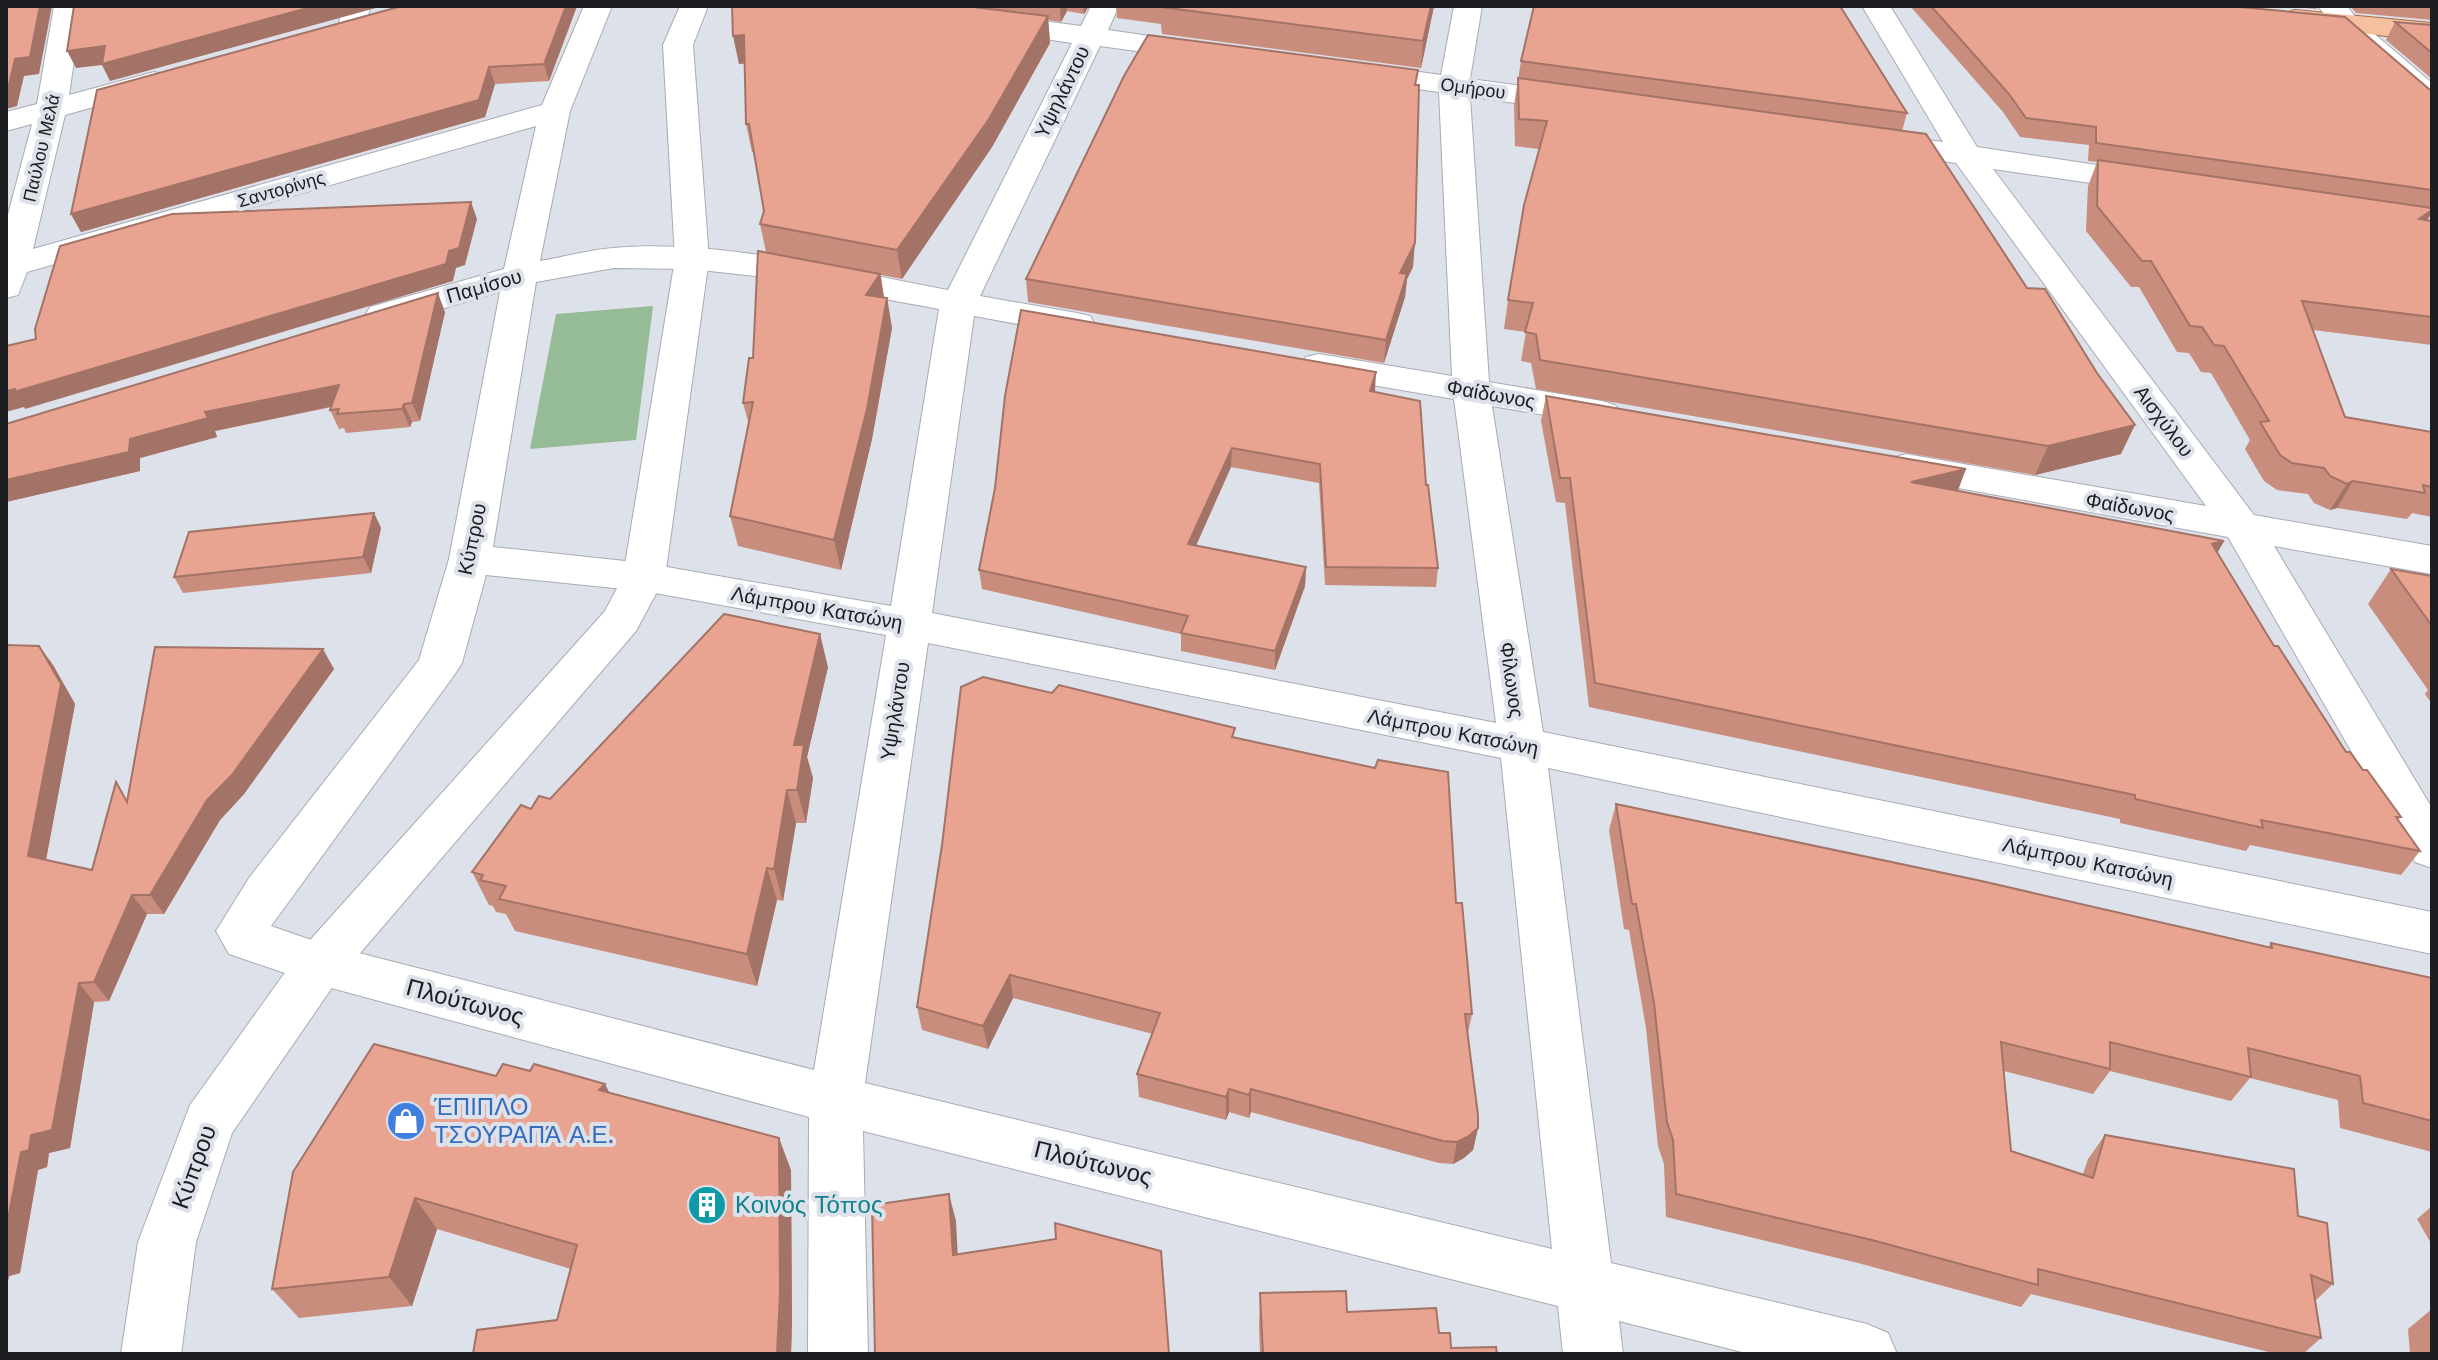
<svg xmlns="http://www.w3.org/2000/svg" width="2438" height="1360" viewBox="0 0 2438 1360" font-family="'Work Sans',sans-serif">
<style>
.green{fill:#95bb97}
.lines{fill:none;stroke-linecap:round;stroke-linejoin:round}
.minor-casing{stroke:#a8abb4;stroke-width:2}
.tertiary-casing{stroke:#a8abb4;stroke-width:2}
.primary-casing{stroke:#a46c4a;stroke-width:2}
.minor{fill:#fff;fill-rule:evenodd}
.tertiary{fill:#fff;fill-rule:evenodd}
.primary{fill:#f4c0a0;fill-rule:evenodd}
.wall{fill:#c88d7d}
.shaded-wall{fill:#a27366}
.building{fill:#e8a491;stroke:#a27366;stroke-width:2}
.labels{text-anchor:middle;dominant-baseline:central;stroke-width:8;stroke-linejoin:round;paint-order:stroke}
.far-street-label{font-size:18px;fill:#1c1d20;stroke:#dde1e9}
.street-label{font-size:20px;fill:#1c1d20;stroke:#dde1e9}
.near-street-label{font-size:24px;fill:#1c1d20;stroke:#dde1e9}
.near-shop-label{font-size:24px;fill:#366cbe;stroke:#dde1e9;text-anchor:start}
.near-culture-label{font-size:24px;fill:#0d838f;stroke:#dde1e9;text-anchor:start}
</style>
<rect width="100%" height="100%" fill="#dde1e9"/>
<polygon class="green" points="653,306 636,440 530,449 556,314"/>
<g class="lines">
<defs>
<g id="minor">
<path d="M54,6H82L69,95L154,72L165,75L169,81L165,87L65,115L33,249L542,105L584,6H612L570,111L540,261C564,257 589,250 613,248C715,238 846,271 948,290L1072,43L978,29L974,23L978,17L988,14L1081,26L1091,6H1119L1108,30L1212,45L1217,51L1212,57L1202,60L1100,46L980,296L1077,313L1090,316L1095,324L1090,332L1077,335L974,316L932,613L1496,723L1454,399L1319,376L1306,373L1301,365L1306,357L1319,354L1452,376L1439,92L1357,81L1346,78L1342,72L1346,66L1357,63L1441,75L1454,6H1482L1470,79L1574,93L1585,96L1589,102L1585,108L1574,111L1470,97L1489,382L1602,401L1615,405L1621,413L1615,421L1602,425L1492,406L1543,732L2432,912V954L1548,768L1611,1263L1867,1324L1888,1333L1897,1354H1750L1619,1321L1623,1354H1563L1558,1306L863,1131L868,1354H808L809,1117L320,985L229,954L216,931L249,878L419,660L449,559L500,292L383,326L370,323L365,315L370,307L504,269L536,126L27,272L18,295L6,298V222L32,124L6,131V112L37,104ZM614,268L692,269L765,277L939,309L891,606L644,563L493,547L536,282ZM486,575L644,591L886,635L814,1070L320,943L271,926L455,674L462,663ZM928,643L1501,758L1552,1249L865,1083Z"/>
<polygon points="343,6 371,6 362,32 352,35 342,32 338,26"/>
<polygon points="1862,6 1890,6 1977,147 2164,175 2169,182 2164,189 2153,192 1993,169 2254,515 2432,546 2432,574 2274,546 2432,808 2432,868 2415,862 2228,537 1892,476 1886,467 1892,458 1906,454 2206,506 1956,163 1880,152 1869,150 1864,143 1869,136 1880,134 1943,142"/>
<polygon points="2318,6 2347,6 2356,18 2432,83 2432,108 2421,105 2336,30"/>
</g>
<polygon id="tertiary" points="680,6 708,6 693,45 709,259 665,577 636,631 338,979 232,1133 196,1242 181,1354 121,1354 138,1242 190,1105 302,949 605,611 623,577 675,259 663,45"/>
<polygon id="primary" points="2295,10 2432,23 2432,41 2285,25 2281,19 2285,13"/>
</defs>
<use href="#minor" class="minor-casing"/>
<use href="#tertiary" class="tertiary-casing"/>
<use href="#primary" class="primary-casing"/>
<use href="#minor" class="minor"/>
<use href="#tertiary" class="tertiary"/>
<use href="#primary" class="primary"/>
</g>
<g class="wall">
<polygon points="402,6 577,6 549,81 495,84 485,117 81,232 71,214"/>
<polygon points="732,6 1089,6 1084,14 1067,11 1061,22 1048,20 1050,43 992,147 902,279 881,275 884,298 887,298 892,328 872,439 841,570 738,546 730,516 749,425 743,403 753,358 766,252 760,224 764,211 754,152 752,152 746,124 745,63 739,64"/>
<polygon points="1116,6 1434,6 1421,68 1162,34 1161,24 1117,18"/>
<polygon points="1910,6 2229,6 2432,90 2432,212 2427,221 2432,221 2432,345 2313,330 2345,417 2432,432 2432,517 2412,513 2407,519 2337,508 2330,510 2314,503 2308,494 2277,490 2264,481 2245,449 2250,440 2211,373 2201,372 2189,353 2177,352 2139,287 2131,287 2086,231 2088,186 2097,162 2088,161 2089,145 2020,137 2003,112"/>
<polygon points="2285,6 2318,6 2316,9"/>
<polygon points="2350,6 2432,6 2432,20 2356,13"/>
<polygon points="2395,22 2432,25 2432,79 2386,40"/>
<polygon points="1521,61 1907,113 1902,131 2121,454 2035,475 1536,389 1531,363 1521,361 1526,332 1504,329 1508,300 1539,149 1515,146 1514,105"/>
<polygon points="1417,85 1413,267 1407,279 1405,297 1384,363 1028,302 1026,279"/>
<polygon points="445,312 420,421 412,422 410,427 346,433 344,428 339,429 330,410 332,407 215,431 217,437 140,458 140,471 6,502 6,424"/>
<polygon points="1375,392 1426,485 1438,568 1436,587 1325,585 1319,483 1231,467 1196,546 1306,567 1305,586 1275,670 1181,651 1181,634 982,589 979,570 995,488"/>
<polygon points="1546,396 1958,491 2224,541 2217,553 2274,646 2346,752 2401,817 2398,820 2420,851 2401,875 2250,845 2246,851 2120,823 2120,819 1589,707 1565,503 1556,502 1541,421"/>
<polygon points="374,513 381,528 371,573 183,593 174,577"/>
<polygon points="2391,569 2432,576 2432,704 2425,694 2428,690 2368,604"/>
<polygon points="39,646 53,665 75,704 46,860 92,870 128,799 334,669 244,794 220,820 164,914 147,914 109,1001 94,1002 70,1148 49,1153 47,1167 38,1170 20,1273 9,1276 7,1288"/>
<polygon points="828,667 807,757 813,778 806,823 796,823 783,901 777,900 757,986 515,931 506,914 496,912 493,906 489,905 472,872 531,809"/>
<polygon points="1235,738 1456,903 1472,1014 1468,1033 1478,1128 1473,1150 1464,1158 1453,1164 1439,1163 1251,1112 1249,1118 1229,1112 1226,1120 1139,1097 1137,1074 1153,1034 1013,998 988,1049 922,1030 917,1007"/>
<polygon points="1616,804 2268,947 2271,943 2432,978 2432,1152 2340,1128 2338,1100 2250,1078 2231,1101 2110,1071 2093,1094 2004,1071 2011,1151 2083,1174 2088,1159 2105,1135 2298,1216 2333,1284 2315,1301 2321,1338 2303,1354 2277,1354 2031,1294 2021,1307 1858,1263 1666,1217 1664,1164 1658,1146 1646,1028 1629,930 1624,929 1609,830"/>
<polygon points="530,1071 605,1084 609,1093 791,1170 792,1323 791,1354 473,1354 557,1320 571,1269 437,1229 412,1306 299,1318 272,1289 496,1076"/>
<polygon points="2432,1206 2432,1245 2417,1219"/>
<polygon points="1260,1293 1347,1312 1451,1348 1497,1354 1260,1354 1259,1327"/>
<polygon points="2432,1309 2432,1354 2410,1354 2408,1329"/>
</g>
<g class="shaded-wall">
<polygon points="40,6 52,6 39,74 24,76 17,106 6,109 6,89 15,59"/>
<polygon points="315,6 383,6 110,81 102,65 76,68 67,51"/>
<polygon points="566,6 577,6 549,81 544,64"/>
<polygon points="1060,6 1067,6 1067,11 1061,22"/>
<polygon points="1083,6 1089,6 1084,14"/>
<polygon points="1431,6 1434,6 1421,68 1423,41"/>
<polygon points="1048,16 1050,43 992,147 902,279 897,250"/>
<polygon points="744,35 750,63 739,64 733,36"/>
<polygon points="489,67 495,84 485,117 81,232 71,214"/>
<polygon points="471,202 477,219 465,265 456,268 453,281 25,409 24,407 6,412 6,391 449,251"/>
<polygon points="2432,210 2432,212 2419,234 2419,219"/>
<polygon points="1415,243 1413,267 1407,279 1405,297 1384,363 1386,340 1400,273"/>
<polygon points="880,274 885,304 866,295"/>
<polygon points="438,293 445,312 420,421 412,403"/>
<polygon points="887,298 892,328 872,439 841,570 834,540"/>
<polygon points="1376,372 1375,391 1369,410 1370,391"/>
<polygon points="339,385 348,403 215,431 217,437 140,458 140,471 6,502 6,480 205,412"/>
<polygon points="404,404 412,422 410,427 402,409"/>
<polygon points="2135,425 2121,454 2035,475 2048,446"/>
<polygon points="1232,448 1231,467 1188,563 1188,544"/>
<polygon points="1966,469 1957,493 1911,482"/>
<polygon points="2353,481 2337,508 2330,510 2347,484"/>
<polygon points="374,513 381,528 371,573 363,557"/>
<polygon points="2224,541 2210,566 2212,544"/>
<polygon points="1306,567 1305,586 1275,670 1275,651"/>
<polygon points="820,634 828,667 807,757 813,778 806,823 797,790 794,745"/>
<polygon points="39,646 53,665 75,704 43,876 28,856"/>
<polygon points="323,649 334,669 244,794 220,820 164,914 150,895 207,800"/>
<polygon points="787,790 796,823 783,901 774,869"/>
<polygon points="767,868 777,900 757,986 747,954"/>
<polygon points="132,895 147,914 109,1001 94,982"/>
<polygon points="1010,975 1013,998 988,1049 983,1026"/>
<polygon points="79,983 94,1002 70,1148 49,1153 47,1167 38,1170 20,1273 9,1276 6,1288 6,1229 21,1152 31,1135"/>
<polygon points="605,1084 621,1116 599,1090"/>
<polygon points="1229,1089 1229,1112 1226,1120 1226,1097"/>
<polygon points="1251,1089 1251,1112 1249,1118 1249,1095"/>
<polygon points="1478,1128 1473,1150 1464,1158 1453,1164 1457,1142"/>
<polygon points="779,1138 791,1170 792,1323 791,1354 777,1354"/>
<polygon points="949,1194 956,1221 959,1280 953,1255"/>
<polygon points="415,1198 437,1229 412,1306 389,1277"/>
</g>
<g class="building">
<polygon points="6,6 40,6 30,57 15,59 8,89 6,89"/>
<polygon points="74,6 315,6 102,64 105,46 67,51"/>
<polygon points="402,6 566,6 544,64 489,67 479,100 71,214 97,90"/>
<polygon points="732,6 965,6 1048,16 989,119 897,250 760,224 764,211 749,124 746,124 744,35 733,36"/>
<polygon points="1161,6 1431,6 1423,41 1161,7"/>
<polygon points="1534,6 1840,6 1907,113 1521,61"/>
<polygon points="1931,6 2229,6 2345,17 2429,89 2432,90 2432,190 2096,143 2096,127 2026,118 2009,94"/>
<polygon points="2395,22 2432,25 2432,53"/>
<polygon points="1148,35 1418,70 1415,85 1419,85 1415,243 1400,273 1407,274 1386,340 1026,279 1124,76"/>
<polygon points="1518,78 1926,134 2027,288 2045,289 2097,373 2135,425 2048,446 1540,360 1536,334 1525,332 1533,303 1508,300 1524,205 1547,121 1519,119"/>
<polygon points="2098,160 2432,208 2432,210 2419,219 2432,221 2432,317 2302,301 2345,417 2432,432 2432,487 2423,485 2425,493 2353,481 2347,484 2330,476 2324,468 2292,463 2280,455 2260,422 2269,421 2224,346 2214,345 2202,327 2190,326 2151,261 2142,261 2097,206"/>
<polygon points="471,202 459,248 449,251 446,264 14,392 15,389 6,391 6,346 36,339 35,329 60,246 172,214"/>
<polygon points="758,251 880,274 866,295 887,298 867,409 834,540 730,516 753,402 743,403 749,358 753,358"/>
<polygon points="438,293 412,403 404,404 402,409 337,414 339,409 330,410 339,385 205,412 208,418 130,439 129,452 6,480 6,424"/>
<polygon points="1021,310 1376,372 1370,391 1420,401 1426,485 1428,485 1438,568 1326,567 1320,464 1232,448 1188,544 1306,567 1275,651 1181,633 1188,616 979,570 995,488 1005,396"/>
<polygon points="1546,396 1966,469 1911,482 2224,541 2212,544 2274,646 2278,646 2346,752 2350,752 2363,770 2367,770 2401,817 2396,817 2420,851 2261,820 2263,828 2135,799 2135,795 1595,683 1570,478 1560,478"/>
<polygon points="374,513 363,557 174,577 189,532"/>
<polygon points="2391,569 2432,576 2432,626"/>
<polygon points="724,614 820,634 794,745 804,745 797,790 787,790 774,869 767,868 747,954 499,899 506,886 480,880 483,875 472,872 521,805 531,809 539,796 550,799"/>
<polygon points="6,645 39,646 61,684 28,856 92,870 116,782 127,802 155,647 323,649 232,775 207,800 150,895 132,895 94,982 79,983 52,1130 31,1135 29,1150 21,1152 6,1229"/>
<polygon points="983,677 1052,693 1059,685 1235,728 1232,737 1375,768 1378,760 1448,772 1456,903 1462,903 1472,1014 1465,1014 1478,1115 1478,1128 1469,1136 1457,1142 1443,1141 1251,1089 1249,1095 1229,1089 1226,1097 1137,1074 1160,1013 1010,975 983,1026 917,1007 942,845 961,687"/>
<polygon points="1616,804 1977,880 2272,948 2271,943 2432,978 2432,1121 2363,1103 2360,1076 2248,1048 2251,1077 2110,1042 2110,1069 2001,1042 2011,1151 2093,1178 2105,1135 2294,1169 2298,1216 2327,1223 2333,1284 2311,1275 2321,1338 2038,1269 2038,1285 1872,1240 1676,1194 1673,1140 1667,1122 1654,1003 1636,904 1632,904"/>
<polygon points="374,1044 496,1076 503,1064 530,1071 534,1064 605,1084 599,1090 779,1138 780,1293 777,1354 473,1354 477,1330 557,1320 577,1245 415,1198 389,1277 272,1289 293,1172"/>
<polygon points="949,1194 953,1255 1056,1239 1055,1223 1161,1251 1169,1354 875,1354 872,1205"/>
<polygon points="1346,1291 1347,1312 1436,1308 1439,1333 1450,1333 1451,1348 1496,1347 1497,1354 1263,1354 1260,1293"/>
</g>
<defs>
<symbol id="shop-disc" viewBox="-11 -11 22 22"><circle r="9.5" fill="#3f7fe0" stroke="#dde1e9"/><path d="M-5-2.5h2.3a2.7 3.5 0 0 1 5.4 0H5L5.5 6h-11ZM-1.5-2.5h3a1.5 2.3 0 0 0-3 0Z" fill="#fff"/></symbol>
<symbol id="building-disc" viewBox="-11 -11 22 22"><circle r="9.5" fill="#0f9aa8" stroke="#dde1e9"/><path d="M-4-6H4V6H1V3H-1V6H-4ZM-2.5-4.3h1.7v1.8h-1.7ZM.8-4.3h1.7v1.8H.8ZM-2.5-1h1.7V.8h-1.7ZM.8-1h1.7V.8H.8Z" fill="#fff"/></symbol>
</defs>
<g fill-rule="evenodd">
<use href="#shop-disc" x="384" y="1099" width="44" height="44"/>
<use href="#building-disc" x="685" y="1183" width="44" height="44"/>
</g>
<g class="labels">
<g class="far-street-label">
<text transform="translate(1473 88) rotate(8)">Ομήρου</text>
<text transform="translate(41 148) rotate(-77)">Παύλου Μελά</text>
<text transform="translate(281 189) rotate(-16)">Σαντορίνης</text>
</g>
<g class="street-label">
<text transform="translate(1062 92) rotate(-64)">Υψηλάντου</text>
<text transform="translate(484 286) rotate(-16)">Παμίσου</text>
<text transform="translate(1491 394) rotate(10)">Φαίδωνος</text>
<text transform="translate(2164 421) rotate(53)">Αισχύλου</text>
<text transform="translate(2130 507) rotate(10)">Φαίδωνος</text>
<text transform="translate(472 539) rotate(-78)">Κύπρου</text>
<text transform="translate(817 608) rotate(10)">Λάμπρου Κατσώνη</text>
<text transform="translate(1512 680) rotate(82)">Φίλωνος</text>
<text transform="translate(895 711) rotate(-81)">Υψηλάντου</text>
<text transform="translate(1453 732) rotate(11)">Λάμπρου Κατσώνη</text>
<text transform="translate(2088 862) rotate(12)">Λάμπρου Κατσώνη</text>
</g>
<g class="near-street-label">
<text transform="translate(465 1002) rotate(15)">Πλούτωνος</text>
<text transform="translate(1093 1163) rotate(14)">Πλούτωνος</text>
<text transform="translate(194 1167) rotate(-70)">Κύπρου</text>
</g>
<g class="near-shop-label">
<text x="434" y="1107">ΈΠΙΠΛΟ<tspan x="434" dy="28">ΤΣΟΥΡΑΠΆ Α.Ε.</tspan></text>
</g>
<g class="near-culture-label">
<text x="735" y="1205">Κοινός Τόπος</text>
</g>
</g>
<rect width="2438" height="1360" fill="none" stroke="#1c1d20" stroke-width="16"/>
</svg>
